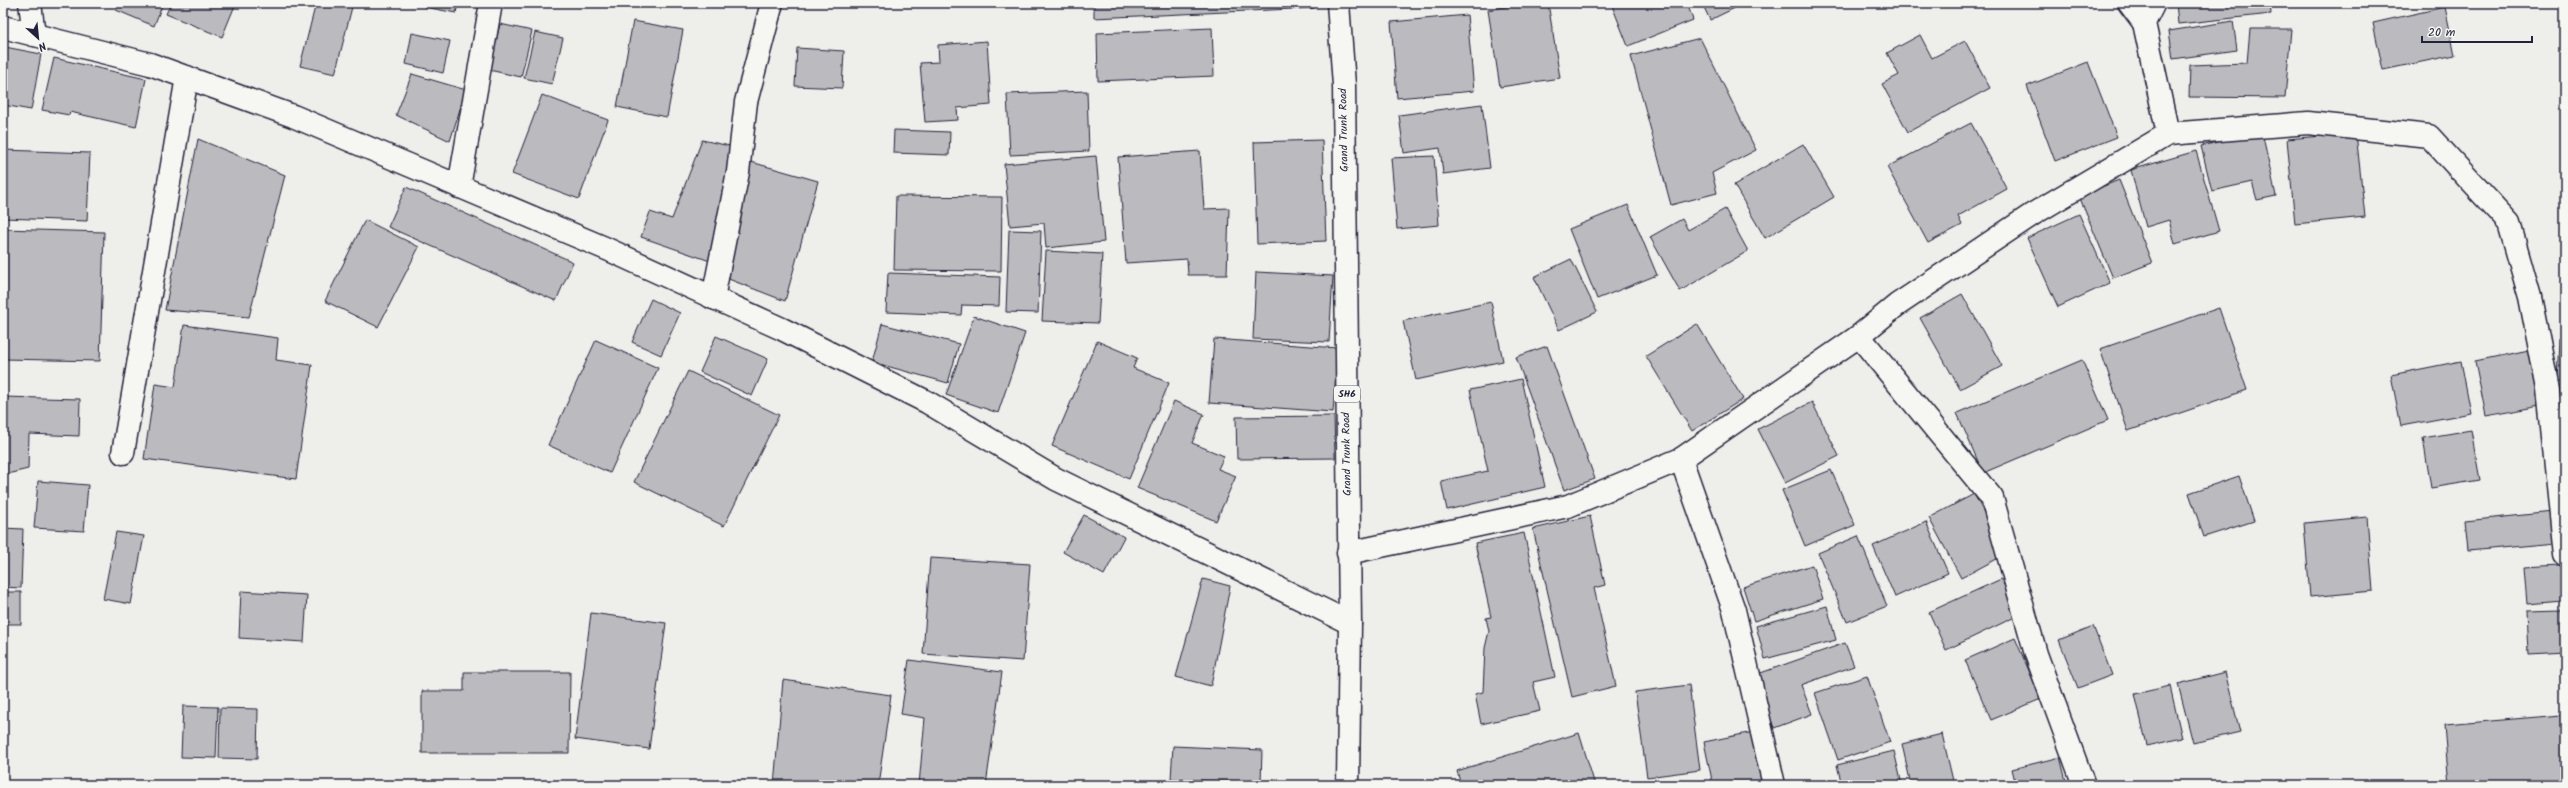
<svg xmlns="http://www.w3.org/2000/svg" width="2568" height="788" viewBox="0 0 2568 788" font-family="Kalam,sans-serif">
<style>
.building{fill:#bbbbbf;stroke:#22223b}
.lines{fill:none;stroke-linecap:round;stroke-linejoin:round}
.minor-casing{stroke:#22223b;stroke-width:25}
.major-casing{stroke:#22223b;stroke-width:25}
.minor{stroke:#f6f6f2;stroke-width:22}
.major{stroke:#f6f6f2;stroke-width:22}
.labels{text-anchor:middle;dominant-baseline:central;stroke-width:3.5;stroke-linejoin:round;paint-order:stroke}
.shield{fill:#f6f6f2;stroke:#626272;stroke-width:1}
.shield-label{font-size:10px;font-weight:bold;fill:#22223b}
.street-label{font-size:11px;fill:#22223b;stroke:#f6f6f2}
</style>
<rect width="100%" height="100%" fill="#eeeeeb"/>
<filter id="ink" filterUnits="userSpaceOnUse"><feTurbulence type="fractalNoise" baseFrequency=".025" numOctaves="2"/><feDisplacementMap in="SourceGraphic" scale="8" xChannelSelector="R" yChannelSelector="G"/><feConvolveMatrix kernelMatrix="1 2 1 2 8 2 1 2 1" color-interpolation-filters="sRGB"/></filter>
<g filter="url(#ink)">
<g class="building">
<polygon points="119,3 163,3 154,26 116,10"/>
<polygon points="171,3 236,3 222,37 166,14"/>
<polygon points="316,3 353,3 335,74 300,66"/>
<polygon points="426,3 458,3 456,13 425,7"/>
<polygon points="463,3 490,3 490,8"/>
<polygon points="1094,3 1314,3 1314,8 1094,18"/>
<polygon points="1528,3 1548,3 1560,78 1500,87 1488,10"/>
<polygon points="1611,3 1687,3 1693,20 1628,46"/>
<polygon points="1702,3 1745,3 1710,20"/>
<polygon points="2176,3 2270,3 2271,14 2178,24"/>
<polygon points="2445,7 2455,55 2383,70 2373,23"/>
<polygon points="1467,15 1474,91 1397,98 1391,22"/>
<polygon points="633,21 683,30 667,117 617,107"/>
<polygon points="2233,21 2237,50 2173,59 2169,31"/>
<polygon points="500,24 532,31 521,77 489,70"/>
<polygon points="1212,28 1214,76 1098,81 1097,33"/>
<polygon points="2250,29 2291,29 2285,98 2189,97 2190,65 2247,63"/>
<polygon points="535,32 563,38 552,84 524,78"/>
<polygon points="412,33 450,41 443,73 406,64"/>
<polygon points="1920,35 1932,58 1965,41 1990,88 1908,132 1882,84 1899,75 1887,53"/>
<polygon points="1700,38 1756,150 1712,173 1717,193 1671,205 1631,56"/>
<polygon points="987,41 991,105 957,108 958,120 925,122 920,63 939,62 938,45"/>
<polygon points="5,47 41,54 31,110 3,105"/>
<polygon points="797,48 844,51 842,88 795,86"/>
<polygon points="54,58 146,79 136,127 70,112 69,115 42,110"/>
<polygon points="2088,62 2117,137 2055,161 2027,86"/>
<polygon points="412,74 466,90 450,141 396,115"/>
<polygon points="1087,91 1089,151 1010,155 1007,94"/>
<polygon points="542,95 608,120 579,199 512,174"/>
<polygon points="1482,104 1490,168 1443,174 1440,148 1404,153 1399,115"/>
<polygon points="1971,123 2007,189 1958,216 1962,225 1928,243 1887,167"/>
<polygon points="894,130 950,132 949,155 893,153"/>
<polygon points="2262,132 2276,196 2257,200 2252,182 2212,191 2201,146"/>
<polygon points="2356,133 2365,217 2295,224 2287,139"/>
<polygon points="198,139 285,175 249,317 165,310"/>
<polygon points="702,140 739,148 713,262 641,237 650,212 672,219"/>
<polygon points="1322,140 1326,241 1257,244 1254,142"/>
<polygon points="1803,144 1834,197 1765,238 1734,185"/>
<polygon points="3,150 90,153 87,221 3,218"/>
<polygon points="1200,151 1204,209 1229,208 1227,275 1188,275 1187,259 1126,263 1118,157"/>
<polygon points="2196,151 2219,231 2175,244 2169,220 2146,227 2131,170"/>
<polygon points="1096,156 1104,242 1046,248 1044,223 1010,226 1004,164"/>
<polygon points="1434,156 1439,225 1397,229 1391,158"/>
<polygon points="751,162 818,181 785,301 726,278"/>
<polygon points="2119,180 2152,263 2113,278 2079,196"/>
<polygon points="406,187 573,262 556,301 388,227"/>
<polygon points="896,196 1002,197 1001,271 894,270"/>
<polygon points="1628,205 1657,275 1597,299 1569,229"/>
<polygon points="1725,209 1748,251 1680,291 1650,237 1682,219 1688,230"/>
<polygon points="2079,214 2110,283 2058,307 2027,238"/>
<polygon points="365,220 419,247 378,327 325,301"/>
<polygon points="3,229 104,232 100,361 3,359"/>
<polygon points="1009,230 1041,231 1038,313 1006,312"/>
<polygon points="1046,251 1102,254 1098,323 1042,321"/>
<polygon points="1571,259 1597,312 1559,330 1534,277"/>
<polygon points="1256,272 1333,276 1329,342 1253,339"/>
<polygon points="888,273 1000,277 999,306 962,305 961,315 886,312"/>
<polygon points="1962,294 2002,366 1960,389 1920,318"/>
<polygon points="651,299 680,313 661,355 632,342"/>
<polygon points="1491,302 1503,361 1416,380 1403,321"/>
<polygon points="2219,308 2247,390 2128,431 2100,349"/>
<polygon points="974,316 1025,333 998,413 946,395"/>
<polygon points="882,324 959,344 948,383 872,362"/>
<polygon points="1697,324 1743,399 1692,431 1646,356"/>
<polygon points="184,325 278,338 276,360 312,365 296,479 144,459 155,384 175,387"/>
<polygon points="716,336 768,359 752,396 700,372"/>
<polygon points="1214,339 1338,348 1333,412 1209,403"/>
<polygon points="2559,339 2565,340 2565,380 2557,380"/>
<polygon points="596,340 658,368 610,473 548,445"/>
<polygon points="1097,341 1137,358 1133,368 1169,383 1129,479 1052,446"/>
<polygon points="1547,346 1595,479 1564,490 1516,357"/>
<polygon points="2529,350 2540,406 2486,416 2475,361"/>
<polygon points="2082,360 2108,420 1983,473 1957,413"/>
<polygon points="2461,361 2471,413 2401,426 2391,375"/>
<polygon points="688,371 779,415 724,526 634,482"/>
<polygon points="1521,379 1545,487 1447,510 1441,481 1488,471 1470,390"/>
<polygon points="3,397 80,399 79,436 29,434 28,469 3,475"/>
<polygon points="1174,401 1204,414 1192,443 1224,456 1218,469 1236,476 1216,521 1137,488"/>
<polygon points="1812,402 1839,456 1785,483 1758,429"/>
<polygon points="1334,416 1335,458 1237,459 1236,417"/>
<polygon points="2471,430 2480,480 2431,488 2423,438"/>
<polygon points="1831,470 1855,525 1805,546 1782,490"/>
<polygon points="2239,476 2254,521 2204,537 2189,493"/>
<polygon points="38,481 88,485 84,531 34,528"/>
<polygon points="1974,494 2006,554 1961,578 1929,518"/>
<polygon points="2553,512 2556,543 2468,551 2465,521"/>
<polygon points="1084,515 1124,537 1104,575 1063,552"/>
<polygon points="1590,516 1605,585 1594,588 1616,686 1572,697 1533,529"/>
<polygon points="2367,517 2373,591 2310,597 2304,523"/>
<polygon points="1926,522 1948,573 1895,597 1873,546"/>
<polygon points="3,528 23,529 21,588 3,587"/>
<polygon points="116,532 144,536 131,604 103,599"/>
<polygon points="1524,533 1555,677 1533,682 1540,711 1481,724 1475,694 1483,692 1485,648 1489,631 1486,618 1491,617 1475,543"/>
<polygon points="1858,536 1887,606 1847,622 1818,553"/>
<polygon points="930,558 1030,564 1023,661 923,654"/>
<polygon points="1812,565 1823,599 1754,621 1743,587"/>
<polygon points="2560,565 2563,601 2528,604 2525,567"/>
<polygon points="1203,579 1230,586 1211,686 1176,677"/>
<polygon points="2001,579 2019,615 1946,650 1929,612"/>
<polygon points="241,591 307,595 304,642 239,638"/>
<rect x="3" y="592" width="18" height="32"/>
<polygon points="1827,606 1836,640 1765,659 1756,626"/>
<polygon points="2563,610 2565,652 2529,654 2527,611"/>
<polygon points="591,613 666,623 649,749 575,739"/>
<polygon points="2093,626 2112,675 2078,688 2059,640"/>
<polygon points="2015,638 2041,699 1991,720 1965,660"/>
<polygon points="1845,643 1854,666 1801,685 1812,714 1774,728 1755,675"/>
<polygon points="909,660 1002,672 986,785 919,785 925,718 901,714"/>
<polygon points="464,672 570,672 569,753 422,753 422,691 464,691"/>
<polygon points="2225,672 2240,732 2193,743 2178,684"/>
<polygon points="1867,676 1890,742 1838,760 1815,693"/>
<polygon points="783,680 891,695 878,785 774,785"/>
<polygon points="1689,685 1700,770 1647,777 1635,692"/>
<polygon points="2170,686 2182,738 2147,746 2135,694"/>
<polygon points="183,706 218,707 216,758 181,757"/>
<polygon points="220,708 258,709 257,759 219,758"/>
<polygon points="2561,715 2565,785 2449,785 2444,725"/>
<polygon points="1753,732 1764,785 1713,785 1704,742"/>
<polygon points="1579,733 1595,785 1461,785 1457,771"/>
<polygon points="1942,734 1954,785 1911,785 1902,744"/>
<polygon points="1173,746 1262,750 1261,783 1171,779"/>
<polygon points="1894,751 1902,785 1842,785 1837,765"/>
<polygon points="2060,757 2067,785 2016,785 2012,769"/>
<polygon points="1834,782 1835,785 1822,785"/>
</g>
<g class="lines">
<defs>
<g id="minor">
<polyline points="30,3 34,35"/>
<polyline points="2129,3 2144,23"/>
<polyline points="2154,3 2144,23 2168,134"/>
<polyline points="3,27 150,64 293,116 607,249 782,329 927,402 1056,479 1350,623"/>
<polyline points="459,187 491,3"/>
<polyline points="713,298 738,172 746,102 772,3"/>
<polyline points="1859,336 1992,498 2036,654 2084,785"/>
<polyline points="123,453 187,77"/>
<polyline points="1681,459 1734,610 1774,785"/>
<polyline points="1348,553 1568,506 1681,459 1859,336 1897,305 2033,214 2168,134 2308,123 2429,136 2509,223 2530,297 2548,389 2565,555"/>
</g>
<polyline id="major" points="1338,3 1344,85 1350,623 1348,785"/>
</defs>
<use href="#minor" class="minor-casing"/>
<use href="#major" class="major-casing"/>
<use href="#minor" class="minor"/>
<use href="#major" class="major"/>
</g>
</g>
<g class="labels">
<rect class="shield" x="1334" y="386" width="26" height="16" rx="3"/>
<g class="shield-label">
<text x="1347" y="394">SH6</text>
</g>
<g class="street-label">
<text transform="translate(1344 130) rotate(-91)">Grand Trunk Road</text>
<text transform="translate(1347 454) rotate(-91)">Grand Trunk Road</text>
</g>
</g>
<rect width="2568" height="788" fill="none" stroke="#f6f6f2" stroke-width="16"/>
<rect x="8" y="8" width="2552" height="772" fill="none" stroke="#22223b" stroke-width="1.5" filter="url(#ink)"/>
<g transform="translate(38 38) rotate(153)" stroke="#f6f6f2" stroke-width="3" paint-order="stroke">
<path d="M0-3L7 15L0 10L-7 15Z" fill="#22223b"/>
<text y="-6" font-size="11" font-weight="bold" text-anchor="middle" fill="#22223b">N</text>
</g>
<path d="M2422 36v6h110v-6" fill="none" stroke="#22223b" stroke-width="2"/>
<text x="2428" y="36" font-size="12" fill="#22223b" stroke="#f6f6f2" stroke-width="3" paint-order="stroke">20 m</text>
</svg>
